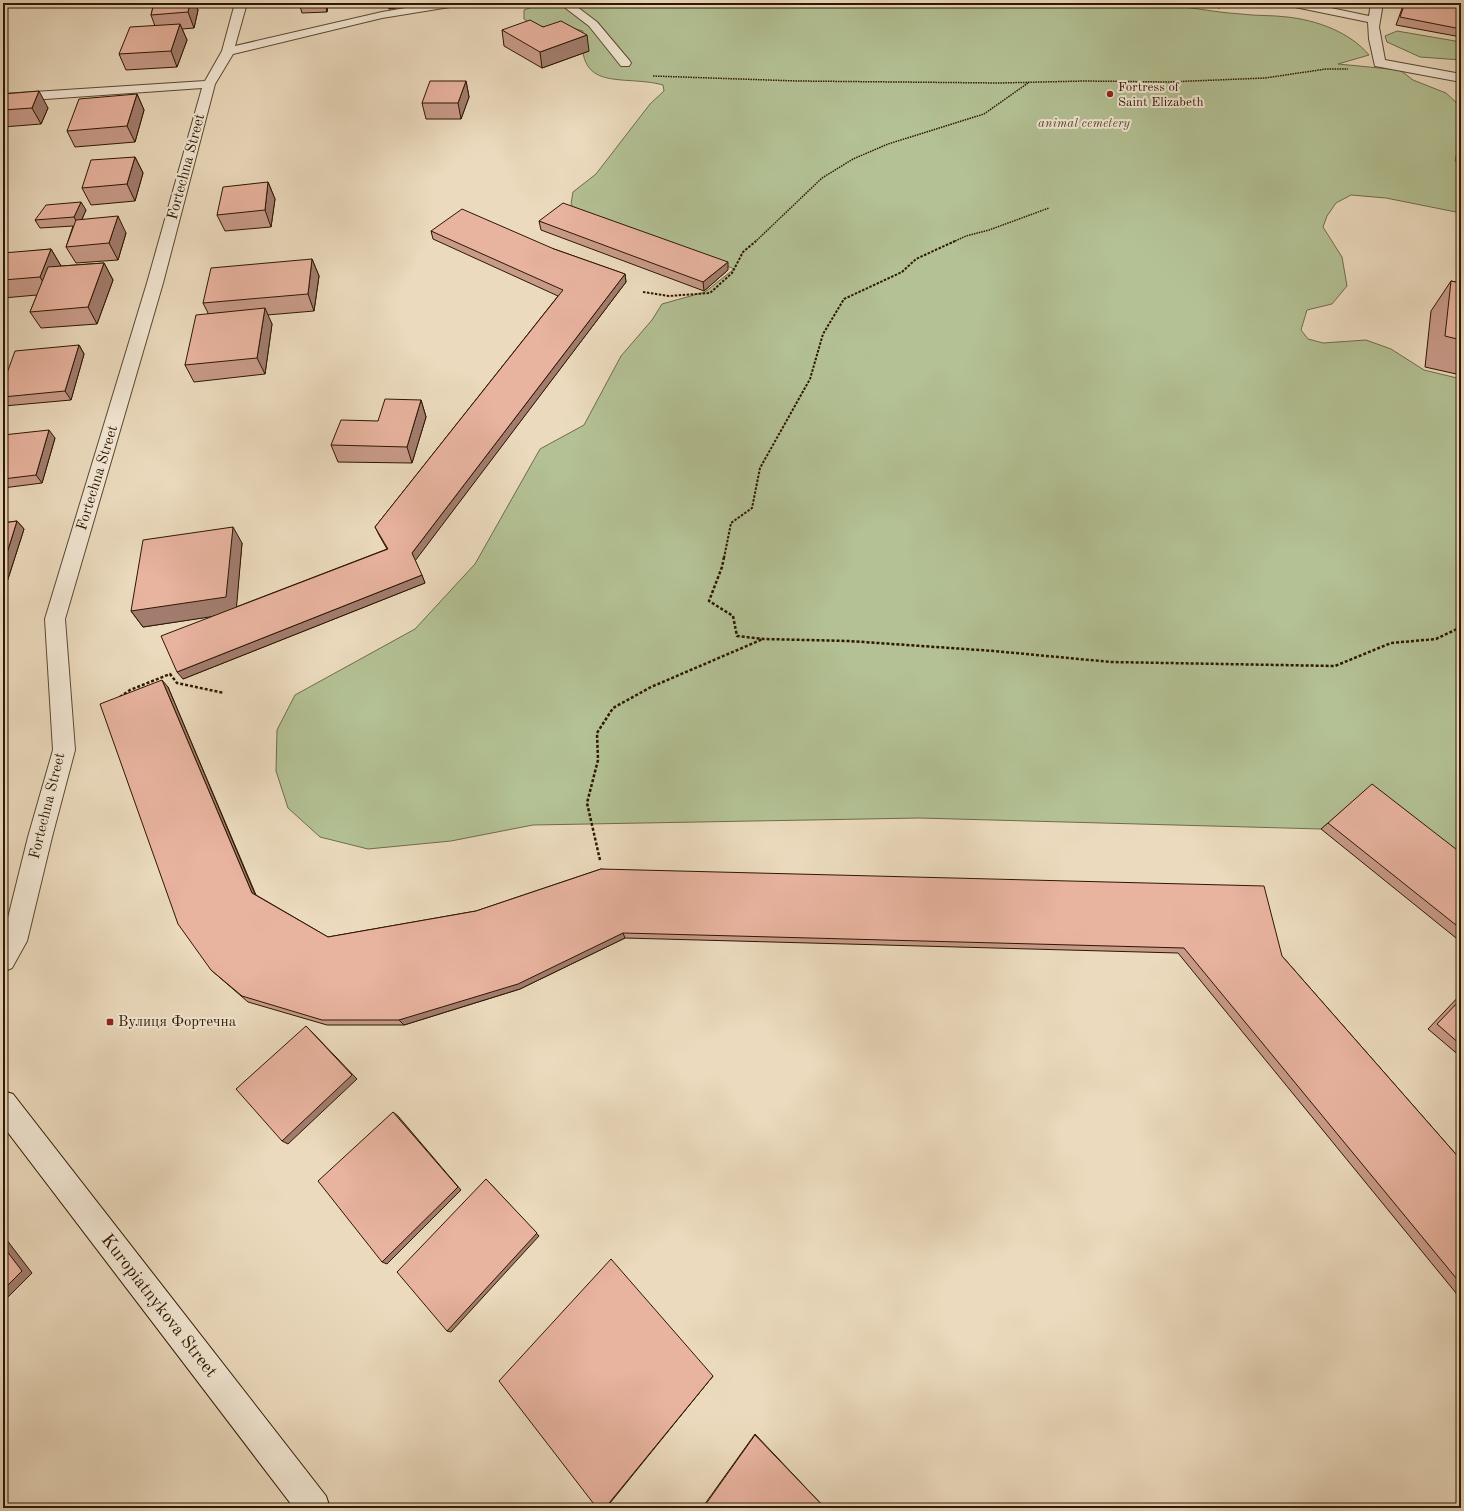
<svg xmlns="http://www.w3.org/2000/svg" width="1464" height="1511" viewBox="0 0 1464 1511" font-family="'Old Standard TT',serif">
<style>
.green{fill:#b3c194;stroke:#706c4a}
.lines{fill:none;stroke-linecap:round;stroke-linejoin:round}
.lane-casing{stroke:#5c482f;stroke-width:2}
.street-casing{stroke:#5c482f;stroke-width:2}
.secondary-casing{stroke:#2d1700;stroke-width:2}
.path-far2{stroke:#2d1700;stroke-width:1.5;stroke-dasharray:1.5 1;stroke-linecap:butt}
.path-far1{stroke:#2d1700;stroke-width:2;stroke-dasharray:2.5 1.5;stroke-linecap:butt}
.path{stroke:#2d1700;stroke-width:2.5;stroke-dasharray:3 2;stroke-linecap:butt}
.lane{fill:#f2e7d4;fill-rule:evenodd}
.street{fill:#f2e7d4;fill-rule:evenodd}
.secondary{fill:#f2e7d4;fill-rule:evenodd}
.wall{fill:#c89a89;stroke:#2d1700}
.shaded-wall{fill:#a27d6f;stroke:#2d1700}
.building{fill:#e8b39f;stroke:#2d1700}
.poi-dot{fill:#8f2418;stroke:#f2e7d4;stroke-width:1.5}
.labels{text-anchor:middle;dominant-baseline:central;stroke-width:4;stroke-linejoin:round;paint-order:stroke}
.far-poi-label{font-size:13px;fill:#2d1700;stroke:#f2e7d4;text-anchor:start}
.far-park-label{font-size:13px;font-style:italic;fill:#554a2c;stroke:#f2e7d4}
.street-label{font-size:15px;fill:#2d1700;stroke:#f2e7d4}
.poi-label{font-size:15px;fill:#2d1700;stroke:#f2e7d4;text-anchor:start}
.near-street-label{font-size:18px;fill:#2d1700;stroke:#f2e7d4}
</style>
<rect width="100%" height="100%" fill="#ebdabd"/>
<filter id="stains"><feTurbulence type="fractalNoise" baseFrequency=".005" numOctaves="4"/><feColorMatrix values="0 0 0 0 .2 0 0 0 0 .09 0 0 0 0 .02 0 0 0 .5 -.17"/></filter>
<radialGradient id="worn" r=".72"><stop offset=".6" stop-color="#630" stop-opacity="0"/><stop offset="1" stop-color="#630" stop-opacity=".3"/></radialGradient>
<g class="green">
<path d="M555,3H1175L1183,7C1202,9 1221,13 1241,14C1256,16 1272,15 1287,17C1316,20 1350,32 1369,55L1338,64L1400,70L1413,80L1446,93L1460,106L1461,135L1455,161L1461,167V213L1386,198L1351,195L1336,203L1327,216L1323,227L1342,257L1347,286L1332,304L1307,310L1301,330L1308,339L1323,343L1366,340L1391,349L1424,370L1461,379V865L1365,791L1321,829L919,818L533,825L451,841L368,849L320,837L288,808L276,771L277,730L295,695L415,629L475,564L540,449L584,425L621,356L652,320L662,304L705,292L734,269L704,256L578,213L571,204L573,192L596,174L650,104L664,91L663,85C623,74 576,94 583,31L572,28L535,26L524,19V10L541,4Z"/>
<polygon points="1397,31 1461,42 1461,60 1420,57 1387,42 1385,36"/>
</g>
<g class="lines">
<defs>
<g id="lane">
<polygon points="559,3 572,3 597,22 629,60 631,63 629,66 621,66 589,26"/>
<polygon points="1284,3 1307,3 1369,16 1371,3 1383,3 1379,27 1385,60 1461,74 1461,82 1375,66 1369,39 1368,22 1290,6"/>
</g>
<polygon id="street" points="235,3 247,3 235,46 382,12 435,3 462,3 456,6 382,18 233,54 215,84 163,283 65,619 75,750 52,837 27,941 12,968 3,972 3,938 28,837 53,750 45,619 147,283 202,88 3,102 3,94 205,81 222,51"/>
<polygon id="secondary" points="3,1091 13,1094 326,1496 330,1508 294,1508 3,1126"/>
</defs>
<use href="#lane" class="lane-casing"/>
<use href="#street" class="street-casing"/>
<use href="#secondary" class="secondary-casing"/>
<g class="path-far2">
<polyline points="653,76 797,81 999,83 1084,81 1168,82 1265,78 1326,69 1348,69"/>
<polyline points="755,242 822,178 853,159 888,144 984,114 1028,83"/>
<polyline points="953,242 966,236 989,230 1049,208"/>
</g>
<g class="path-far1">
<polyline points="643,292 669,296 710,293 732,273 743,252 756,241"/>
<polyline points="724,558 731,523 752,508 760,468 810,379 823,334 844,299 902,272 916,259 955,241"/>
</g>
<g class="path">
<polyline points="724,557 722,567 709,601 733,616 737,636 764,639 849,641 994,651 1111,662 1335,666 1391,643 1436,639 1461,627"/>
<polyline points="120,697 130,690 170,674 177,683 224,693"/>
<polyline points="600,860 587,803 598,760 597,733 613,708 651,687 763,639"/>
</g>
<use href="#lane" class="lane"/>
<use href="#street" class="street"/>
<use href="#secondary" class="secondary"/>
</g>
<g class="wall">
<polygon points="154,3 195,3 198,10 194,28 182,29 187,40 177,67 126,70 119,54 155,26 151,15"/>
<polygon points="299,3 366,3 328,5 327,12 302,13"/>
<polygon points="385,3 424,3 389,9"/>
<polygon points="1196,3 1223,3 1220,8"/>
<polygon points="1404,3 1433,3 1461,8 1461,37 1396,25"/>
<polygon points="502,30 589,51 542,68 504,46"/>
<polygon points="466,81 469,97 461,119 426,119 422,103"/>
<polygon points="3,94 48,108 41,124 3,127"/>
<polygon points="137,94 144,110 135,142 75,147 67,131"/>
<polygon points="135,157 143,173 135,201 91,205 82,188"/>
<polygon points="268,182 275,199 271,227 225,231 217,215"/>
<polygon points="86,210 82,219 126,233 118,260 76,263 66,247 73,226 40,228 35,220"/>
<polygon points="539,221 728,270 704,291 541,230"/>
<polygon points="431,231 554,249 625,274 626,282 415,560 425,583 183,679 214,616 143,627 131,611 242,543 236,607 387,549 379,535 375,527 558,296 433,239"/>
<polygon points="51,249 61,266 104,263 113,280 97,324 41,328 30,312 37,295 3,298 3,254"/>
<polygon points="312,259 319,276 314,311 267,315 272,324 265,374 194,382 185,365 208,313 203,303"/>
<polygon points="1451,281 1461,283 1461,375 1425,367 1431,311"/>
<polygon points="79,345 84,354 71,400 4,406 3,405 3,384"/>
<polygon points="421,400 426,417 412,463 338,462 331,445 378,421"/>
<polygon points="3,435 55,438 42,483 3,488"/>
<polygon points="17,521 24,529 7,582 3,583 3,523"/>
<polygon points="168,687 256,895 328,937 476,911 601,869 1282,956 1461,1160 1461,1307 1456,1293 1178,953 625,938 520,989 404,1025 327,1025 248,1002 211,970"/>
<polygon points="1328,823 1461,853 1461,942 1321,829"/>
<polygon points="1461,994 1461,1057 1428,1029"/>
<polygon points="755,1434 825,1508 702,1508"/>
</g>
<g class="shaded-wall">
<polygon points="190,3 195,3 198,10 194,28 188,12"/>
<polygon points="325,3 327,3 328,5 327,12"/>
<polygon points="387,3 424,3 389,9"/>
<polygon points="180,24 187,40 177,67 171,51"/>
<polygon points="587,35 589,51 542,68 540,52"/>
<polygon points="466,81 469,97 461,119 458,103"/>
<polygon points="39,91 48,108 41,124 32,108"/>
<polygon points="137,94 144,110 135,142 127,126"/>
<polygon points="135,157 143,173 135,201 127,184"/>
<polygon points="268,182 275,199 271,227 265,210"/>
<polygon points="81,202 86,210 79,226 74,217"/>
<polygon points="118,216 126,233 118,260 109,243"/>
<polygon points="51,249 61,266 50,294 40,277"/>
<polygon points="312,259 319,276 314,311 308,294"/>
<polygon points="728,262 728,270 704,291 703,282"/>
<polygon points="104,263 113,280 97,324 88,307"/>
<polygon points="625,274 626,282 415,561 412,553"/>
<polygon points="265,308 272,324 265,374 257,358"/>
<polygon points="79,345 84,354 71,400 65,391"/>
<polygon points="421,400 426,417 412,463 407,447"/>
<polygon points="49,430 55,438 42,483 36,475"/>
<polygon points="17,521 24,529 7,582 3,577 3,566"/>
<polygon points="233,527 242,543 236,613 143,627 131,611"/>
<polygon points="422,575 425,583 183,679 177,672"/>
<polygon points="162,680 168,687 257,899 252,893"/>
<polygon points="623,933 625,938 520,989 404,1025 399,1020"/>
<polygon points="306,1026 311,1031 357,1079 288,1144 282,1141"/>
<polygon points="393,1112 398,1116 461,1190 387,1264 382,1262"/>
<polygon points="486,1179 539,1236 451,1332 447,1331"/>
<polygon points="3,1235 32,1273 3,1302"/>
<polygon points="713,1376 606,1508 605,1508"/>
</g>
<g class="building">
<polygon points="154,3 190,3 188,12 151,15"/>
<polygon points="1405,3 1433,3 1461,8 1461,29 1400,17"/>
<polygon points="530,20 543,27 561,21 587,35 540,52 502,30"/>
<polygon points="180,24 171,51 119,54 130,27"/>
<polygon points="430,81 466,81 458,103 422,103"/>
<polygon points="39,91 32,108 3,110 3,94"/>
<polygon points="137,94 127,126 67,131 79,99"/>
<polygon points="135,157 127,184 82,188 91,160"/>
<polygon points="268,182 265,210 217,215 223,187"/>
<polygon points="81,202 74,217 35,220 46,205"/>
<polygon points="563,203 728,262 703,282 539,221"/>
<polygon points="462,209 554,249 625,274 412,553 422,575 177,672 161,636 388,549 375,527 563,290 431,231"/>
<polygon points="118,216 109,243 66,247 76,220"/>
<polygon points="51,249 40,277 3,280 3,253"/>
<polygon points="312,259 308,294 203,303 211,268"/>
<polygon points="104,263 88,307 30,312 48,267"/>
<polygon points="1451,281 1461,283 1461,340 1445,336"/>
<polygon points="265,308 257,358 185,365 196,315"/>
<polygon points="79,345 65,391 3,397 3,384 15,351"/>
<polygon points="385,399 421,400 407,447 331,445 341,420 378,421"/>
<polygon points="49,430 36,475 3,479 3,435"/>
<polygon points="17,521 3,566 3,523"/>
<polygon points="233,527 226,597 131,611 143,540"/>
<polygon points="162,680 252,893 328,937 476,911 601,869 1264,886 1282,956 1461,1160 1461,1284 1184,948 623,933 518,984 399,1020 322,1020 242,996 211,970 178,924 100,704"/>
<polygon points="1372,784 1461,853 1461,929 1328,823"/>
<polygon points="1461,999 1461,1045 1437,1024"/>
<polygon points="306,1026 352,1075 282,1141 236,1089"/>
<polygon points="393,1112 458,1187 382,1262 318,1181"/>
<polygon points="486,1179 537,1233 447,1331 397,1272"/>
<polygon points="3,1246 22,1271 3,1290"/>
<polygon points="611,1259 713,1376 605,1508 597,1508 499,1381"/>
<polygon points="755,1435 825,1508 703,1508"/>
</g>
<g class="poi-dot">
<circle cx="1110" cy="94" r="4"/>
<rect x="106" y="1018" width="8" height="8" rx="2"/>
</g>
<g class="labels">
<g class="far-poi-label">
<text x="1118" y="87">Fortress of<tspan x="1118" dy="15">Saint Elizabeth</tspan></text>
</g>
<g class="far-park-label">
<text x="1084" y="123">animal cemetery</text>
</g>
<g class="street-label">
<text transform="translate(187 167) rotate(-75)">Fortechna Street</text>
<text transform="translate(98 478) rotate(-73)">Fortechna Street</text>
<text transform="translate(48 806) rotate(-76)">Fortechna Street</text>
</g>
<g class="poi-label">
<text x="118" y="1022">Вулиця Фортечна</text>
</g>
<g class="near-street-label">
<text transform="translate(159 1306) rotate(52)">Kuropiatnykova Street</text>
</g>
</g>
<rect width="1464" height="1511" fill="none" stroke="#ebdabd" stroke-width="16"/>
<rect x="4" y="4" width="1456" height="1503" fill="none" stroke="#2d1700" stroke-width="2"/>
<rect x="8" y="8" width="1448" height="1495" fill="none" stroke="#2d1700"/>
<rect width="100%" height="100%" filter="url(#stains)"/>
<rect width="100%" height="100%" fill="url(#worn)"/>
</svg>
